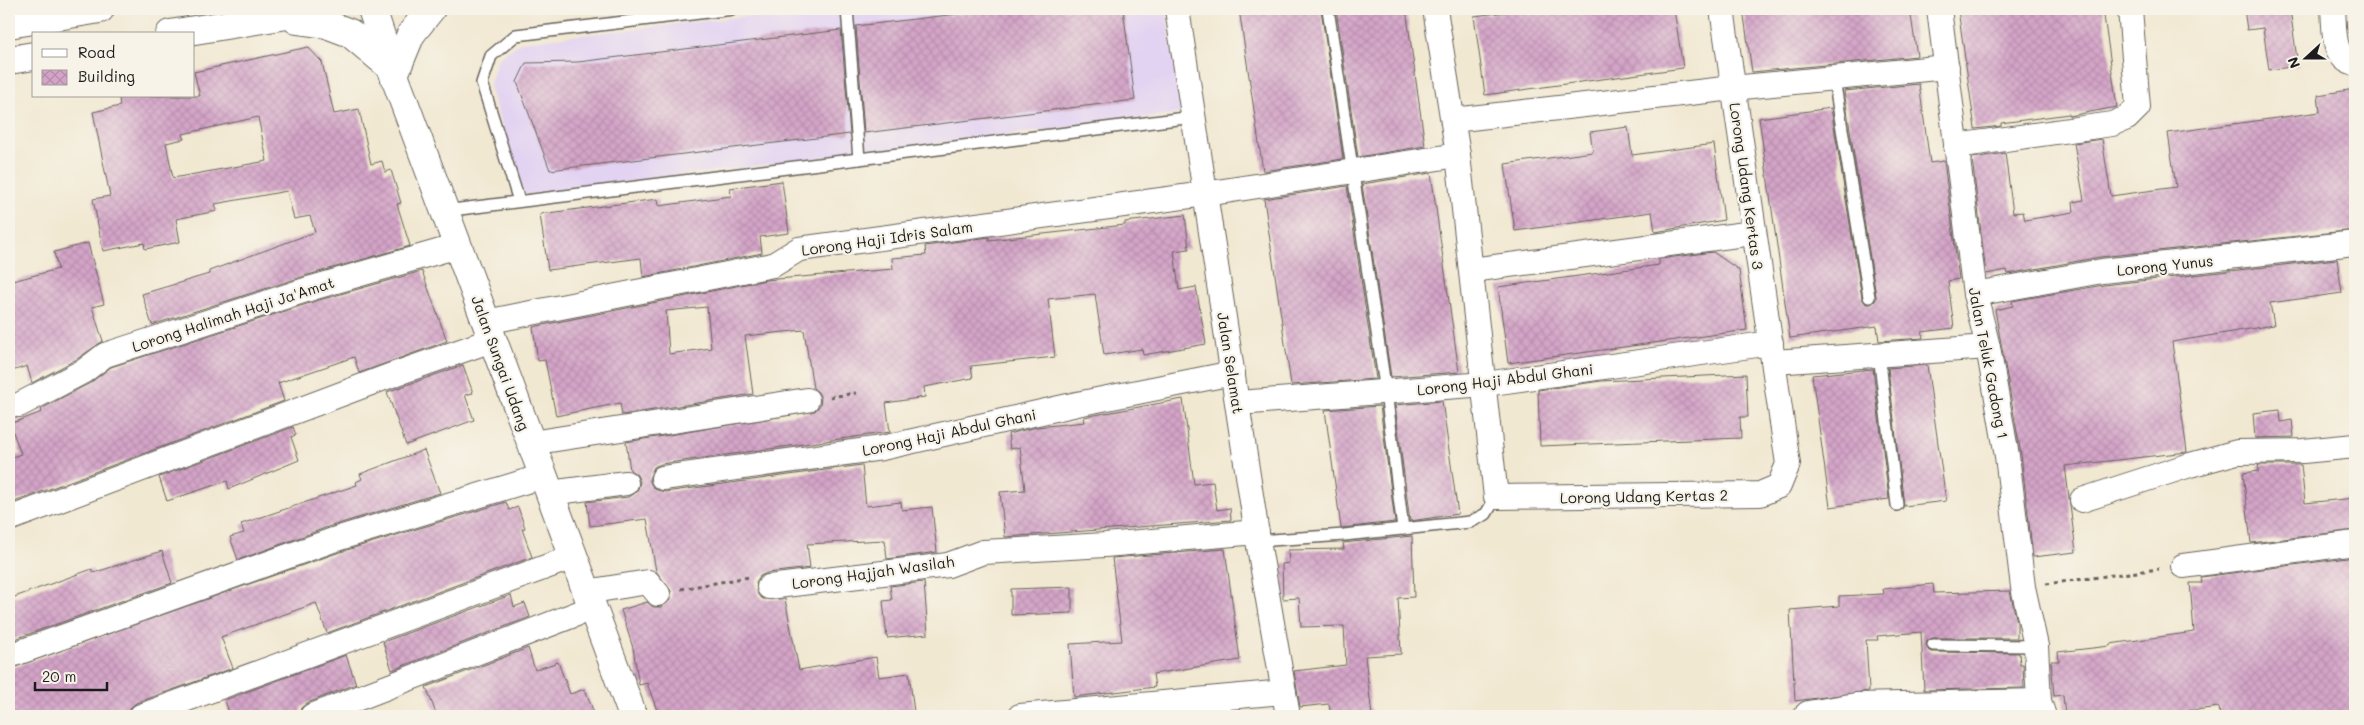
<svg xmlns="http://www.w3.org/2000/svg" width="2364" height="725" viewBox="0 0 2364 725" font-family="Mali,sans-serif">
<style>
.built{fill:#e3d3f2}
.building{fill:url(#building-cross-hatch);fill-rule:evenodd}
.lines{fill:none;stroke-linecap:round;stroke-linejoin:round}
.service-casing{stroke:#67635b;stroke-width:14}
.minor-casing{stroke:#67635b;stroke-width:26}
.tertiary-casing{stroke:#67635b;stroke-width:30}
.primary-casing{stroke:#67635b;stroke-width:30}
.path{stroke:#67635b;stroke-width:3;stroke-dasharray:4 4;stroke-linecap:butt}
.service{stroke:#fff;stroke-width:11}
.minor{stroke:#fff;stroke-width:24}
.tertiary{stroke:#fff;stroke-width:28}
.primary{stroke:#fff;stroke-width:28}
.labels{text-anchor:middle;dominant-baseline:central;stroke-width:4.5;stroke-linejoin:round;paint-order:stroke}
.street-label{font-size:15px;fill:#1c1c1c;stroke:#f7f3e8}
</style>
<defs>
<pattern id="building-cross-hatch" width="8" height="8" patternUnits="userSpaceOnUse" patternTransform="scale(1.25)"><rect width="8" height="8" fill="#d4a4c8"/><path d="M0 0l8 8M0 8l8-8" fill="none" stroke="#b58dab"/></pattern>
</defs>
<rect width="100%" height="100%" fill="#f7f3e8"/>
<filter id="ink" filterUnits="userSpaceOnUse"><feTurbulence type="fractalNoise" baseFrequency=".02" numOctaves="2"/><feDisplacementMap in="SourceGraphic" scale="10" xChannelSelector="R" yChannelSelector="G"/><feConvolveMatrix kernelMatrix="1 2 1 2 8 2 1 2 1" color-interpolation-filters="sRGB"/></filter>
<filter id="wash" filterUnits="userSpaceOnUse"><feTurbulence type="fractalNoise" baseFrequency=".0096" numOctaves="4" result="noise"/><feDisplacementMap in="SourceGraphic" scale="20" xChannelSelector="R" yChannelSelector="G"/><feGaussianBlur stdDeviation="1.12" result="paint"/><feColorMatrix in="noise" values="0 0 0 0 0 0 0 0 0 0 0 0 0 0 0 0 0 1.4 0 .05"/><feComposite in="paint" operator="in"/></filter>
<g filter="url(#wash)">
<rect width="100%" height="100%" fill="#f1e8d1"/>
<polygon class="built" points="808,9 1166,9 1182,113 524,195 489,86 498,58 521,42"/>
<g id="blocks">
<g class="building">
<polygon points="999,9 1123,9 1135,100 864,133 856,26"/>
<polygon points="1239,9 1321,9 1343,159 1263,171"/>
<polygon points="1336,9 1406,9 1425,146 1358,157"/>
<polygon points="1529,9 1674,9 1683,68 1485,95 1474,16"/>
<polygon points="1743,9 1910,9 1917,56 1752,72"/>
<polygon points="1958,9 2103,9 2117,107 2069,116 2069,114 2001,123 2001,126 1975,129"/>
<polygon points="2244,9 2290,9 2298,66 2269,70 2263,28 2247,30"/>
<polygon points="841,30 850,134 550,170 517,82 526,63 578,62"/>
<path d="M308,47L322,62L334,114L359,109L371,164L382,161L385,172L391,170L401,203L397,204L410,246L308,275L152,325L142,294L209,274V271L315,232L310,216L294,219L287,191L215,204L217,211L176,219L180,242L145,249L144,243L103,251L93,199L110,196L93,112L120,106L119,99L133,96H200L194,72ZM258,117L267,161L173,178L166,143L184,139L183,134Z"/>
<polygon points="1919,84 1930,163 1944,161 1959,279 1948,281 1954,328 1922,332 1923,338 1879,341 1877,326 1790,338 1759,118 1831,108 1862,298 1866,304 1871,304 1876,300 1876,296 1844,91"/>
<polygon points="2355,89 2355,230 2100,257 2008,274 2007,270 1986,274 1972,158 2005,153 2013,213 2023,212 2025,220 2074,212 2073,202 2084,200 2074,143 2102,139 2111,196 2176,187 2168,133 2320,112 2318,95"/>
<polygon points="1628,127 1632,155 1714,144 1724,220 1655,232 1652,212 1515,231 1505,164 1593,152 1590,132"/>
<polygon points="1431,173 1459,372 1391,377 1362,184"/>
<polygon points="782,181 789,233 760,237 762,253 643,277 641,258 548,270 540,214 658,199 659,206 731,196 730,188"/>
<polygon points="1347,186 1376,379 1291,385 1264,199"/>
<path d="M1185,215L1189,249L1174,251L1179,290L1196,287L1206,344L1143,355L1142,349L1104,355L1095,294L1048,299L1055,357L971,366L973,378L924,387L925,397L886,403L890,432L661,464L654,467L649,479L652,486L657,490L665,492L862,465L866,506L901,502L902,510L932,507L937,552L887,559L885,540L807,544L810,568L767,573L760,576L756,582L758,595L763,599H785L799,670L876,657L879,677L909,673L914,712L894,716H659L647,683L639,685L633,648L621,610L647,602L653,607H661L671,599V591L656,571L647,519L590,526L587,502L628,497L634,494L638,489L640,482L637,475L630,470L626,442L815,411L820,405L821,398L818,392L813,388L804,330L745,336L753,394L622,415L620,403L556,416L545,360L538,361L533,327L766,280L893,269L892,258L926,255L925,246L989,237V240L1125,225V222ZM707,307L711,348L669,354L666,311Z"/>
<polygon points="88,243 104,304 92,307 103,341 77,359 32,383 27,366 9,372 9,282 58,269 54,252"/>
<polygon points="1713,252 1739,270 1747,330 1508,363 1498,287 1659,265 1659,259"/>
<polygon points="2337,259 2342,293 2270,303 2274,325 2172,342 2187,452 2065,466 2076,552 2033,557 2021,454 1995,310 2013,306 2012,301 2104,285"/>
<polygon points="422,271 447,341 359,373 354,357 278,383 284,401 9,504 9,458 21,454 10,424 42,412 41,409 90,383 111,367 316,301"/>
<polygon points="463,365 473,393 465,395 474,420 406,445 387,392"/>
<polygon points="1927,365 1946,501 1904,506 1888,368"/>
<polygon points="1873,369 1889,499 1830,507 1812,375"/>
<polygon points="1746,374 1748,417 1740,417 1741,438 1540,446 1538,390 1601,381"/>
<polygon points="1183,399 1194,484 1213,482 1217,510 1230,508 1231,520 1005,537 1000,492 1025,490 1020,447 1010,449 1008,434 1037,427 1085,422 1084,417"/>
<polygon points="1442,401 1458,514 1410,521 1395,405"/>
<polygon points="1380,406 1395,522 1341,528 1325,410"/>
<polygon points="2280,410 2281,422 2292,420 2294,437 2255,438 2253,413"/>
<polygon points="293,427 296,435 291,437 299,460 229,489 227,481 167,501 159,477"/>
<polygon points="424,450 440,493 328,527 238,560 230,537 244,533 241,524 357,485 356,482 362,479 360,474"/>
<polygon points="2258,465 2301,465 2305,503 2355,498 2355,530 2251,543 2243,473 2259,471"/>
<polygon points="506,502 509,510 518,507 525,528 522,529 532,557 327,633 316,603 221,637 233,668 136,703 130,708 128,716 9,716 9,669 337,553"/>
<polygon points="1412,536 1414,597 1398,598 1401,654 1365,656 1372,716 1331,716 1329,704 1300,707 1294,671 1346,665 1344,626 1301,627 1299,598 1283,599 1282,564 1289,563 1288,550 1344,549 1343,543"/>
<polygon points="1225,549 1240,660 1153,674 1155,687 1074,697 1070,644 1122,641 1112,558"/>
<polygon points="162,551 172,583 9,641 9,599 92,569 93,573"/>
<polygon points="2355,557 2355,711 2316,716 2220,716 2219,707 2179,712 2179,716 2065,716 2063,695 2054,696 2051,661 2059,661 2058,652 2110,646 2110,644 2194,632 2190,583 2202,583 2201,577"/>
<polygon points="924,582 928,634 887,638 883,601 892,600 890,586"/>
<polygon points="1933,584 1934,593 2010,591 2017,622 2017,638 1933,638 1927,641 1926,645 1929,651 1933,652 2019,653 2020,664 2023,664 2024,688 1924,690 1921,632 1877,636 1878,640 1866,640 1869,691 1795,701 1790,610 1839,606 1839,596 1884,594 1883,589"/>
<polygon points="1072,587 1072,613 1011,615 1011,589"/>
<polygon points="511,595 514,607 525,603 530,617 392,670 383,642"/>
<polygon points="528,648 535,670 558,662 570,694 585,689 595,716 437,716 426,687"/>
<polygon points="346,655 356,684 307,703 301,708 299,716 230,716 225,700"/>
</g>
</g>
</g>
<g filter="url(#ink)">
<use href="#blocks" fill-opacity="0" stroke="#67635b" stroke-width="1"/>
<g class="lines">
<defs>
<g id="service">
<polyline points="847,9 859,159"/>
<polyline points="1328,9 1386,392 1403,529"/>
<polyline points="1834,79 1869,297"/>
<polyline points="519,201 482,83 491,56 516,35 733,9"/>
<polyline points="444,211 1193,117"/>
<polyline points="1879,354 1897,505"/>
<polyline points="1258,541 1344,535 1470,522 1486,514 1496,497"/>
<polyline points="1933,645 2036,646"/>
</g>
<g id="minor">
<polyline points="1177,9 1258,541 1288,716"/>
<polyline points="1435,9 1458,155 1496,497 1760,494 1779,486 1788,464 1722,9"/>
<polyline points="1939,9 1975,294 1988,347 2007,456 2023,587 2036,646 2039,701 2044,716"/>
<path d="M2333,9C2335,29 2331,58 2355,64"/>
<polyline points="1453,120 1733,88 1947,67"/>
<polyline points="1956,146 2112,124 2127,118 2138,107 2130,9"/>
<polyline points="1471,270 1753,233"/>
<polyline points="1975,294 2102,271 2355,243"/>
<polyline points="486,322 773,265 799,249 1205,194 1458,155"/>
<polyline points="1774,362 1988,347"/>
<polyline points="1238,403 1485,384 1771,343"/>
<polyline points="19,405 84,371 105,355 312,288 458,246"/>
<polyline points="531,443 807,400"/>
<polyline points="663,478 882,448 1077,404 1233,373"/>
<polyline points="550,493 626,483"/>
<polyline points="2082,500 2190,465 2237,452 2303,451 2355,446"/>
<polyline points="9,519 392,375 492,340"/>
<polyline points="2183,566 2355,543"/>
<polyline points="769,587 948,565 983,552 1105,545 1257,532"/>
<polyline points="586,592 648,582 658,594"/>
<polyline points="9,656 333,540 543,476"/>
<polyline points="141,716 573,557"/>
<polyline points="312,716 592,608"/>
<polyline points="1020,716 1284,692"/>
<polyline points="1805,716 1808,713 1856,705 2039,701"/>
</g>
<polyline id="tertiary" points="372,9 394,75 633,716"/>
<g id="primary">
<polyline points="297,20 326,24 350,33 393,69"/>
<polyline points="9,24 100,9"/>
<polyline points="170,34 324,9"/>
<polyline points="9,60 34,56"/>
<polyline points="394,75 411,34 431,9"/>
</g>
</defs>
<use href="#service" class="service-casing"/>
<use href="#minor" class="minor-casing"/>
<use href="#tertiary" class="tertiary-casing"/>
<use href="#primary" class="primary-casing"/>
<g class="path">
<polyline points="830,397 856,393"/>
<polyline points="2046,584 2159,569"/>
<polyline points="681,589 749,577"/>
</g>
<use href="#service" class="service"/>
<use href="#minor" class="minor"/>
<use href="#tertiary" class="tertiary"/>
<use href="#primary" class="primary"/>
</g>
</g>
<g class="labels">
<g class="street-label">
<text transform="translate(1747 186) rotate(82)">Lorong Udang Kertas 3</text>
<text transform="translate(887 238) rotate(-8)">Lorong Haji Idris Salam</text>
<text transform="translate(2165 265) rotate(-6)">Lorong Yunus</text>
<text transform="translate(233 314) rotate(-18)">Lorong Halimah Haji Ja'Amat</text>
<text transform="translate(501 363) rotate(70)">Jalan Sungai Udang</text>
<text transform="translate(1231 363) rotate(81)">Jalan Selamat</text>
<text transform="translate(1989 363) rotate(79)">Jalan Teluk Gadong 1</text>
<text transform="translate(1505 379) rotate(-7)">Lorong Haji Abdul Ghani</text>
<text transform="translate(949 432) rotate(-12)">Lorong Haji Abdul Ghani</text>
<text transform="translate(1644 496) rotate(-1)">Lorong Udang Kertas 2</text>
<text transform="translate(873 572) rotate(-8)">Lorong Hajjah Wasilah</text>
</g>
</g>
<rect width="2364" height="725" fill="none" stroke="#f7f3e8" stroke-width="30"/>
<rect x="32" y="32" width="162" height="65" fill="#f7f3e8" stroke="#9f9d96"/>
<rect x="42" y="49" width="25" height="8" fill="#ffffff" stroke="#9f9d96"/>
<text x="78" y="58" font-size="15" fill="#1c1c1c">Road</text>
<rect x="42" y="70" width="25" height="15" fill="url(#building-cross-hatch)" stroke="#9f9d96"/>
<text x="78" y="82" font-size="15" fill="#1c1c1c">Building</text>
<g transform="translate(2306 58) rotate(249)" stroke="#f7f3e8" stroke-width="4" paint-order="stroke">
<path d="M0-4L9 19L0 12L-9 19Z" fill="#1c1c1c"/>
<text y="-8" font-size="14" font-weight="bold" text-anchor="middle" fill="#1c1c1c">N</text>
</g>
<path d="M35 682v8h72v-8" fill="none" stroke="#1c1c1c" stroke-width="2.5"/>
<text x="42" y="682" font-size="15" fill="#1c1c1c" stroke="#f7f3e8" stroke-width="4" paint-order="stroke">20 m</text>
</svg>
